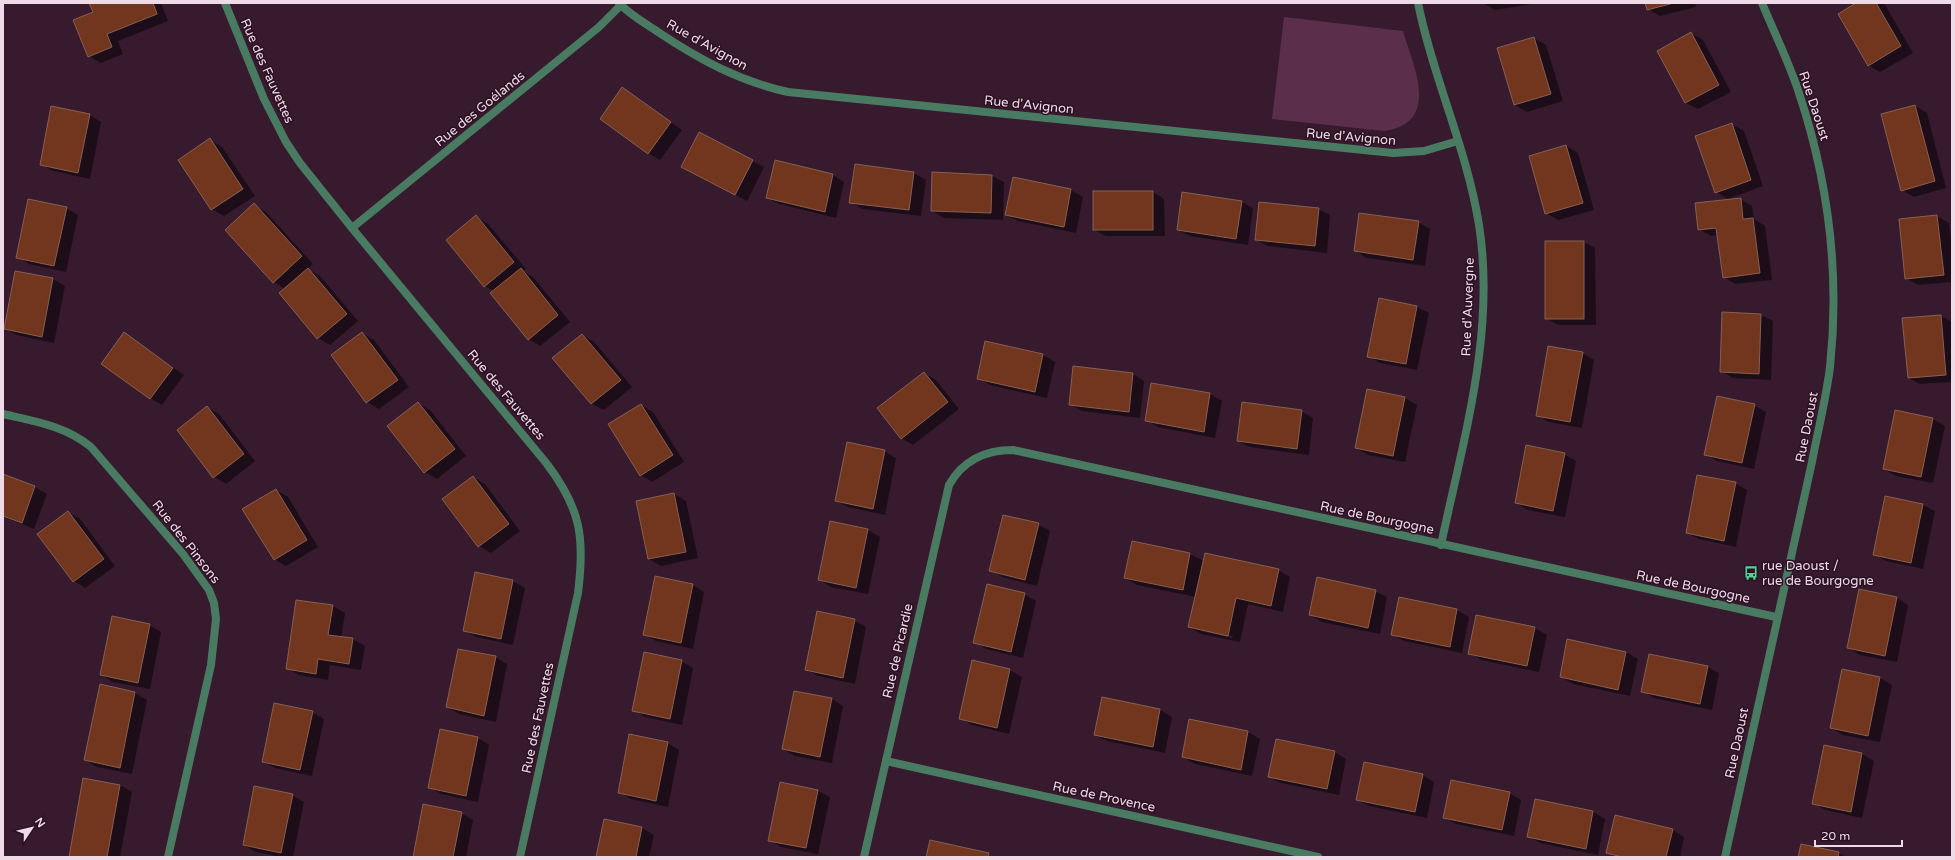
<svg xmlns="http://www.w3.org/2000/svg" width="1955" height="860" viewBox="0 0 1955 860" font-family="'Varela Round',sans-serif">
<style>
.green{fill:#5b2f4c}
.shadow{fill:#0007;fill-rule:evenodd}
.building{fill:#72361e;stroke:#866052}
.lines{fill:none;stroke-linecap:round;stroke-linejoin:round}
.street{stroke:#487b62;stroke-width:8}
.labels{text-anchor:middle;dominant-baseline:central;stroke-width:3;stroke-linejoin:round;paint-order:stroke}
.street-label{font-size:13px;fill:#efdae7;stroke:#2c1023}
.poi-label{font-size:13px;fill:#efdae7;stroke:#2c1023;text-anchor:start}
</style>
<rect width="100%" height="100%" fill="#371a2d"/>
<path class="green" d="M1284,17L1403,31C1413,66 1442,123 1384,131L1272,119Z"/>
<g class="shadow">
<polygon points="90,3 161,3 168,21 118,41 123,54 101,63 89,56 94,12"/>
<polygon points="1483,3 1532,3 1532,4 1495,10"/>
<polygon points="1647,3 1695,3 1696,7 1660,16 1648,9"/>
<polygon points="1858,3 1884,3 1913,53 1880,72 1868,65"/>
<polygon points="1691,33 1703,40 1731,92 1698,109 1686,103 1658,51"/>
<polygon points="1534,38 1546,45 1563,101 1527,112 1515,105"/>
<polygon points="622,89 682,130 660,160 648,153"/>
<polygon points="1915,106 1927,113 1946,188 1914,197 1902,190"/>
<polygon points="90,115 101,122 90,179 53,171 41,164"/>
<polygon points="1732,124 1744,131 1763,186 1728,199 1716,192"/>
<polygon points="210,140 222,147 255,196 224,216 212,209"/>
<polygon points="1566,146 1578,153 1594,210 1558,220 1546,213"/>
<polygon points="752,161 764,167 747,201 694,173"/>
<polygon points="855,165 914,173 926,180 921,216 862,209 851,202"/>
<polygon points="833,175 844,182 836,218 779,204 767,198"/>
<polygon points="992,176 1004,182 1003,220 944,218 932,211"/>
<polygon points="1013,178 1071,190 1083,197 1076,233 1018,221 1006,215"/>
<polygon points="1153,192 1164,199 1165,236 1106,236 1094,230"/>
<polygon points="1740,199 1752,206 1754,219 1765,226 1772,280 1735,284 1724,277 1718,235 1711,236 1699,229"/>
<polygon points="1242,202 1253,208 1248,245 1190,236 1178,230"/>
<polygon points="254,205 266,212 313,264 308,269 320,276 358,321 330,345 318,338 280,293 285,289 274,282"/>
<polygon points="66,208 78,215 66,272 29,264 18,257"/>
<polygon points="1318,209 1330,215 1327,253 1268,246 1256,240"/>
<polygon points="1937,216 1949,223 1952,250 1952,282 1918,285 1906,278 1900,220"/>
<polygon points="476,217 488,224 526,269 523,271 533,277 570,322 540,346 529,339 494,291 485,286"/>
<polygon points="1418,222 1430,229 1425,266 1367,258 1355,251"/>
<polygon points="1584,242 1595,248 1596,325 1558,325 1546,318"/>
<polygon points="16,272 53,279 65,286 54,343 17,335 5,329"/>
<polygon points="1380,299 1417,307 1429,313 1417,370 1380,363 1368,356"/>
<polygon points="1761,315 1773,321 1771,380 1733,378 1721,371"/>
<polygon points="1941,316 1952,322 1952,382 1920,384 1908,378 1903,319"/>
<polygon points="124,333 184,375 162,405 150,398"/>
<polygon points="362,333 374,340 409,387 379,409 367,402"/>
<polygon points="582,335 594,342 632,387 604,410 592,404 554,358"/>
<polygon points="986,342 1043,355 1055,362 1047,398 990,385 978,378"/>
<polygon points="1582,353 1594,360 1582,428 1549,422 1537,415"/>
<polygon points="924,373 936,380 959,409 913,445 901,438"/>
<polygon points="1133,374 1144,381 1140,418 1082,411 1070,404"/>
<polygon points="1152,384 1210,394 1222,401 1215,438 1158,427 1146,420"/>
<polygon points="1368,391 1405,398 1417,405 1405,462 1368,455 1356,448"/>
<polygon points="418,403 430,410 466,456 437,479 425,472"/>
<polygon points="641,405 653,412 684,462 652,482 641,475"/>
<polygon points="1754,405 1766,412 1754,469 1717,461 1706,455"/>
<polygon points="208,408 219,414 255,461 226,484 214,477"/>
<polygon points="1301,411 1313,418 1309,455 1250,447 1238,441"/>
<polygon points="1933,419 1945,426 1933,483 1896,476 1884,469"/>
<polygon points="884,451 896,458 885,515 848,507 836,501"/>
<polygon points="1564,454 1576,461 1565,517 1528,510 1516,503"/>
<polygon points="3,475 35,487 47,494 34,529 3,517"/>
<polygon points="473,477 485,484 520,531 491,553 479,546"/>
<polygon points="1735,483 1747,490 1736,547 1699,539 1687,533"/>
<polygon points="276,490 288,497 318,547 286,566 274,559"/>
<polygon points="674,494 686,501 698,558 661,566 649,559"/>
<polygon points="1923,505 1935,511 1923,569 1886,561 1874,554"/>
<polygon points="68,512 80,519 115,566 85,588 74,581"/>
<polygon points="831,523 868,530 880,537 868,594 831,587 820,580"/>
<polygon points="1038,524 1050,531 1037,586 1002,577 991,570"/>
<path d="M1132,542L1190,554L1204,561L1278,570L1290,577L1283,612L1248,604L1240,642L1201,634L1189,627L1196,597L1137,585L1125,578ZM1201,629L1233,636L1232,638L1201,631Z"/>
<polygon points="475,573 513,581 525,588 513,645 476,637 464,631"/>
<polygon points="693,585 704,592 693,649 656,641 644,634"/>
<polygon points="1375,591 1387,597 1380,634 1322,622 1310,615"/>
<polygon points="1024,594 1036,601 1023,658 986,649 975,642"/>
<polygon points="1399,598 1457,610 1469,617 1462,653 1404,641 1392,635"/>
<polygon points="1897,598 1908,605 1897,662 1860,655 1848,648"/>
<polygon points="297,601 333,606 345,613 341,638 353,639 365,646 361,670 330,665 328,680 299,675 287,668"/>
<polygon points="1477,616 1535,628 1547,635 1539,672 1481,660 1470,653"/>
<polygon points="854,620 866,627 855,684 818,676 806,669"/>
<polygon points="149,625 161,632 150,689 113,682 101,675"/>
<polygon points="1568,640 1626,652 1638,659 1630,696 1573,684 1561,677"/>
<polygon points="495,657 507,664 496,722 459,714 447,707"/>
<polygon points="681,661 693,668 682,725 645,717 633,710"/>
<polygon points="973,662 1010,670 1022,677 1009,734 972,725 960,718"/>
<polygon points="1708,667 1719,673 1712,710 1654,698 1642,691"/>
<polygon points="1880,678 1892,685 1880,742 1843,735 1831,728"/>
<polygon points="101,685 135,693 147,700 132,774 97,767 85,760"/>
<polygon points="1102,698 1160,710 1172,717 1165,753 1107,741 1095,735"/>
<polygon points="832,699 843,706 832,763 795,756 783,749"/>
<polygon points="312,712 324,719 312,776 275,768 263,762"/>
<polygon points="1190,720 1248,732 1260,739 1252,776 1195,764 1183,757"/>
<polygon points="478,738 489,745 478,802 441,794 429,787"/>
<polygon points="668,743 679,750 668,807 631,799 619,792"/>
<polygon points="1825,746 1862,754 1874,761 1862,818 1825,810 1814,803"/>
<polygon points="1335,752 1346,759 1339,795 1281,783 1269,777"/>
<polygon points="1422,775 1434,782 1427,818 1369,806 1357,800"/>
<polygon points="84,779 120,785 132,792 120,857 70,857"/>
<polygon points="818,791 830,797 818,854 781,847 769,840"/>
<polygon points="1509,793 1521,800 1514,836 1456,824 1444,818"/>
<polygon points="292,795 304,802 293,857 282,857 256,852 244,845"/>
<polygon points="1535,800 1593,812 1605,819 1598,855 1540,843 1528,836"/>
<polygon points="461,813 473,820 466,857 414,857"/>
<polygon points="642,828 654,835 649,857 597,857"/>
<polygon points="1673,830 1684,837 1680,857 1615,857 1607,852"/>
<polygon points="1839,853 1846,857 1799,857"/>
</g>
<g class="building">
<polygon points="89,3 153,3 157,14 107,34 112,47 88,57 73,20 93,12"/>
<polygon points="1645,3 1674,3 1647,10"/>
<polygon points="1856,3 1876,3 1901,46 1868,66 1838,14"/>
<polygon points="1691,32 1719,85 1685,103 1657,51"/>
<polygon points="1534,37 1551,94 1514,105 1497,48"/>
<polygon points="622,87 671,122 648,154 600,119"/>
<polygon points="1915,105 1935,181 1901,191 1881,114"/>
<polygon points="51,106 90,114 78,173 40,165"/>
<polygon points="1732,123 1751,180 1715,193 1695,136"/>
<polygon points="699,132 753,160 735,195 681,167"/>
<polygon points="210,138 243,189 211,210 178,160"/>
<polygon points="1566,145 1583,203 1545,214 1529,156"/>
<polygon points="775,160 833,174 825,212 766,198"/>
<polygon points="855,164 914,172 909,210 849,203"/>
<polygon points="932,172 992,175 991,213 931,211"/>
<polygon points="1013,177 1071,189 1064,227 1005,215"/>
<rect x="1093" y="191" width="60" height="39"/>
<polygon points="1182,192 1242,201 1236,239 1177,230"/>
<polygon points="1741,198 1743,219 1753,218 1760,273 1723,278 1716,228 1698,230 1695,203"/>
<polygon points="28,199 67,207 54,266 16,258"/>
<polygon points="1259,202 1319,208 1315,246 1255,240"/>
<polygon points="254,203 302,256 273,283 225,230"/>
<polygon points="1359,213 1419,221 1413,260 1354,251"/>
<polygon points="476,215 514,262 484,287 446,240"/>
<polygon points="1937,215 1944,275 1905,279 1899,219"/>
<rect x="1545" y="241" width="39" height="78"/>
<polygon points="308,268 347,314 317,339 279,293"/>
<polygon points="521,268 558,315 528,340 490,293"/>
<polygon points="15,271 53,278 42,337 4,329"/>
<polygon points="1379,298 1417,306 1406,364 1367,357"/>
<polygon points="1722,312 1761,314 1759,374 1720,372"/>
<polygon points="1941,315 1946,375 1908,378 1902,318"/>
<polygon points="124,332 173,368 150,399 101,364"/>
<polygon points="362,332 398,380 366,403 331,355"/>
<polygon points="582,334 621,380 591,404 552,358"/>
<polygon points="985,341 1043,354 1035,392 977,379"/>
<polygon points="1548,346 1583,352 1570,422 1536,416"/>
<polygon points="1073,366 1133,373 1129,412 1069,405"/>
<polygon points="924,372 948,402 901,439 877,408"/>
<polygon points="1151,383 1210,393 1204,432 1145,421"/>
<polygon points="1367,389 1405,397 1393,456 1355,448"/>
<polygon points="1717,396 1755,404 1742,463 1704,455"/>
<polygon points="418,402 455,449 424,473 387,426"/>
<polygon points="1242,402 1302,410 1297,449 1237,441"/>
<polygon points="641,404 673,455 640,476 608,424"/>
<polygon points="207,406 244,454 213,478 177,430"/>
<polygon points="1895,410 1933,418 1921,477 1883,469"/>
<polygon points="847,442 885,450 873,509 835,501"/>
<polygon points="1526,445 1565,453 1553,511 1515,503"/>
<polygon points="3,474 35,486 22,523 3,516"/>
<polygon points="1697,475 1736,482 1724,541 1686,533"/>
<polygon points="473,476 509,524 478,547 442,499"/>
<polygon points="276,489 307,540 274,560 242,509"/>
<polygon points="674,493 686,552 648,559 636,501"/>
<polygon points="1885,496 1923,504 1911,563 1873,555"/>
<polygon points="68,511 104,559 73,582 37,534"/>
<polygon points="1003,515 1039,523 1025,580 989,571"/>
<polygon points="830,521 868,529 856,588 818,580"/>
<polygon points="1132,541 1190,553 1183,590 1124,578"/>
<polygon points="1205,553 1279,569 1271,606 1236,598 1228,636 1188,627"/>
<polygon points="475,572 513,580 501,639 463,631"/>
<polygon points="655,576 693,584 681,643 643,635"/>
<polygon points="1317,577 1376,590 1368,628 1309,615"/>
<polygon points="987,584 1025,593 1011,652 973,643"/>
<polygon points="1859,589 1897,597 1885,656 1847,648"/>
<polygon points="1399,597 1457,609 1450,647 1391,635"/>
<polygon points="296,600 333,605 328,635 353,638 349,664 318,659 316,674 286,669"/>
<polygon points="817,611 855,619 843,678 805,670"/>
<polygon points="1476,615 1535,627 1527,666 1468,654"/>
<polygon points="112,616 150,624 138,683 100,675"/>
<polygon points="1567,639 1626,652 1618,690 1560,677"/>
<polygon points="458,649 496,656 484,716 446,707"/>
<polygon points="644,652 682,660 670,719 632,711"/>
<polygon points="1649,654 1708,666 1700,704 1641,692"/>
<polygon points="972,660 1010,669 997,728 959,719"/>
<polygon points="1842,669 1880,677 1868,736 1830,728"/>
<polygon points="100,684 135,692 120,768 84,760"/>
<polygon points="794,691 832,698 820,757 782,749"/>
<polygon points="1102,697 1160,709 1153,747 1094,735"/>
<polygon points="274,703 313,711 300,770 262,762"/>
<polygon points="1189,719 1248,731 1241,770 1182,757"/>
<polygon points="440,729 478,737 466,796 428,788"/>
<polygon points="629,734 668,742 656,801 618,793"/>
<polygon points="1276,739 1335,751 1327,789 1268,777"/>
<polygon points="1824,745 1862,753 1851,812 1812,804"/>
<polygon points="1364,762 1423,774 1415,812 1356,800"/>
<polygon points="83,778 120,785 107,857 69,857"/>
<polygon points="1451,780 1510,792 1502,830 1443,818"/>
<polygon points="780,782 818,790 806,848 768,841"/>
<polygon points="254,786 293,794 281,853 243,845"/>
<polygon points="1535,799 1593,811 1586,849 1527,837"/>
<polygon points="423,804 462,812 453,857 413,857"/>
<polygon points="1615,815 1673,829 1666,857 1622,857 1606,853"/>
<polygon points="604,819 642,827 636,857 596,857"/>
<polygon points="930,840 989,853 988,857 926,857"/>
<polygon points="1801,844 1839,852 1838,857 1798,857"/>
</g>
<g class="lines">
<g class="street">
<path d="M225,3L264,99L286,142L300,163L352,228L547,464C581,509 585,538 578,593L520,857"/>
<path d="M619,3C630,15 645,23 658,32C700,60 739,81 788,92L1393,153L1424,151L1458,141"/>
<path d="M1418,3C1433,78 1467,149 1479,225C1496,333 1463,440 1441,545"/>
<polyline points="352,228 599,27 621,5"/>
<path d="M3,414C34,421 66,426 91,447L183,554L209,590L214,603L216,619L211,665L168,857"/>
<polyline points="886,761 1318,857"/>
<path d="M864,857L949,485C963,460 985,450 1013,450L1776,617"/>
<path d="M1725,857L1812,462C1818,430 1826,399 1830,367C1840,273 1828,179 1798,90C1788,60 1774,32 1762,3"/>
</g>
</g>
<defs>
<symbol id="bus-bare" viewBox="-9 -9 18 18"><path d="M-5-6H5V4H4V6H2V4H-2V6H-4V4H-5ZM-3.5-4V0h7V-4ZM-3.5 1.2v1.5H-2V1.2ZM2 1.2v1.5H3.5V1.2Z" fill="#4ed399" stroke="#2c1023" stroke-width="2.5" paint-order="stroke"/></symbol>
</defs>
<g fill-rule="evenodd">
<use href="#bus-bare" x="1741" y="563" width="20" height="20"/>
</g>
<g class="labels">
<g class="street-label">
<text transform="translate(707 45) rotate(29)">Rue d'Avignon</text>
<text transform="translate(267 71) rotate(66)">Rue des Fauvettes</text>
<text transform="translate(1029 105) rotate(6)">Rue d'Avignon</text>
<text transform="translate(1814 106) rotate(72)">Rue Daoust</text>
<text transform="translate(480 109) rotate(-39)">Rue des Goélands</text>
<text transform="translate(1351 137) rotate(5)">Rue d'Avignon</text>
<text transform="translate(1468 307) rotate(-88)">Rue d'Auvergne</text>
<text transform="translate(506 395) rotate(50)">Rue des Fauvettes</text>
<text transform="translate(1807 427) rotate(-79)">Rue Daoust</text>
<text transform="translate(1377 518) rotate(12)">Rue de Bourgogne</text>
<text transform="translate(186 542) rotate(52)">Rue des Pinsons</text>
<text transform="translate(1693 587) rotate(12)">Rue de Bourgogne</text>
<text transform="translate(898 651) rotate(-77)">Rue de Picardie</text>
<text transform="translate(538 718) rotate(-78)">Rue des Fauvettes</text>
<text transform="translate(1737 743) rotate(-78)">Rue Daoust</text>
<text transform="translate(1104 797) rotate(12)">Rue de Provence</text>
</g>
<g class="poi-label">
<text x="1762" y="566">rue Daoust /<tspan x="1762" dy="15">rue de Bourgogne</tspan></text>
</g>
</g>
<rect width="1955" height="860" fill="none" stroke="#efdae7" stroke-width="8"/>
<g transform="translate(32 828) rotate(55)" stroke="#2c1023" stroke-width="3" paint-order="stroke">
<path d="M0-3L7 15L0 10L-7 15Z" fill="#efdae7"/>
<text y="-6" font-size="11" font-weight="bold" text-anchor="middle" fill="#efdae7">N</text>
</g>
<path d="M1815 840v6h87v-6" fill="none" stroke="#efdae7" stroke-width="2"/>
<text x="1821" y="840" font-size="12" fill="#efdae7" stroke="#2c1023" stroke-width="3" paint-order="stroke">20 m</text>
</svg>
